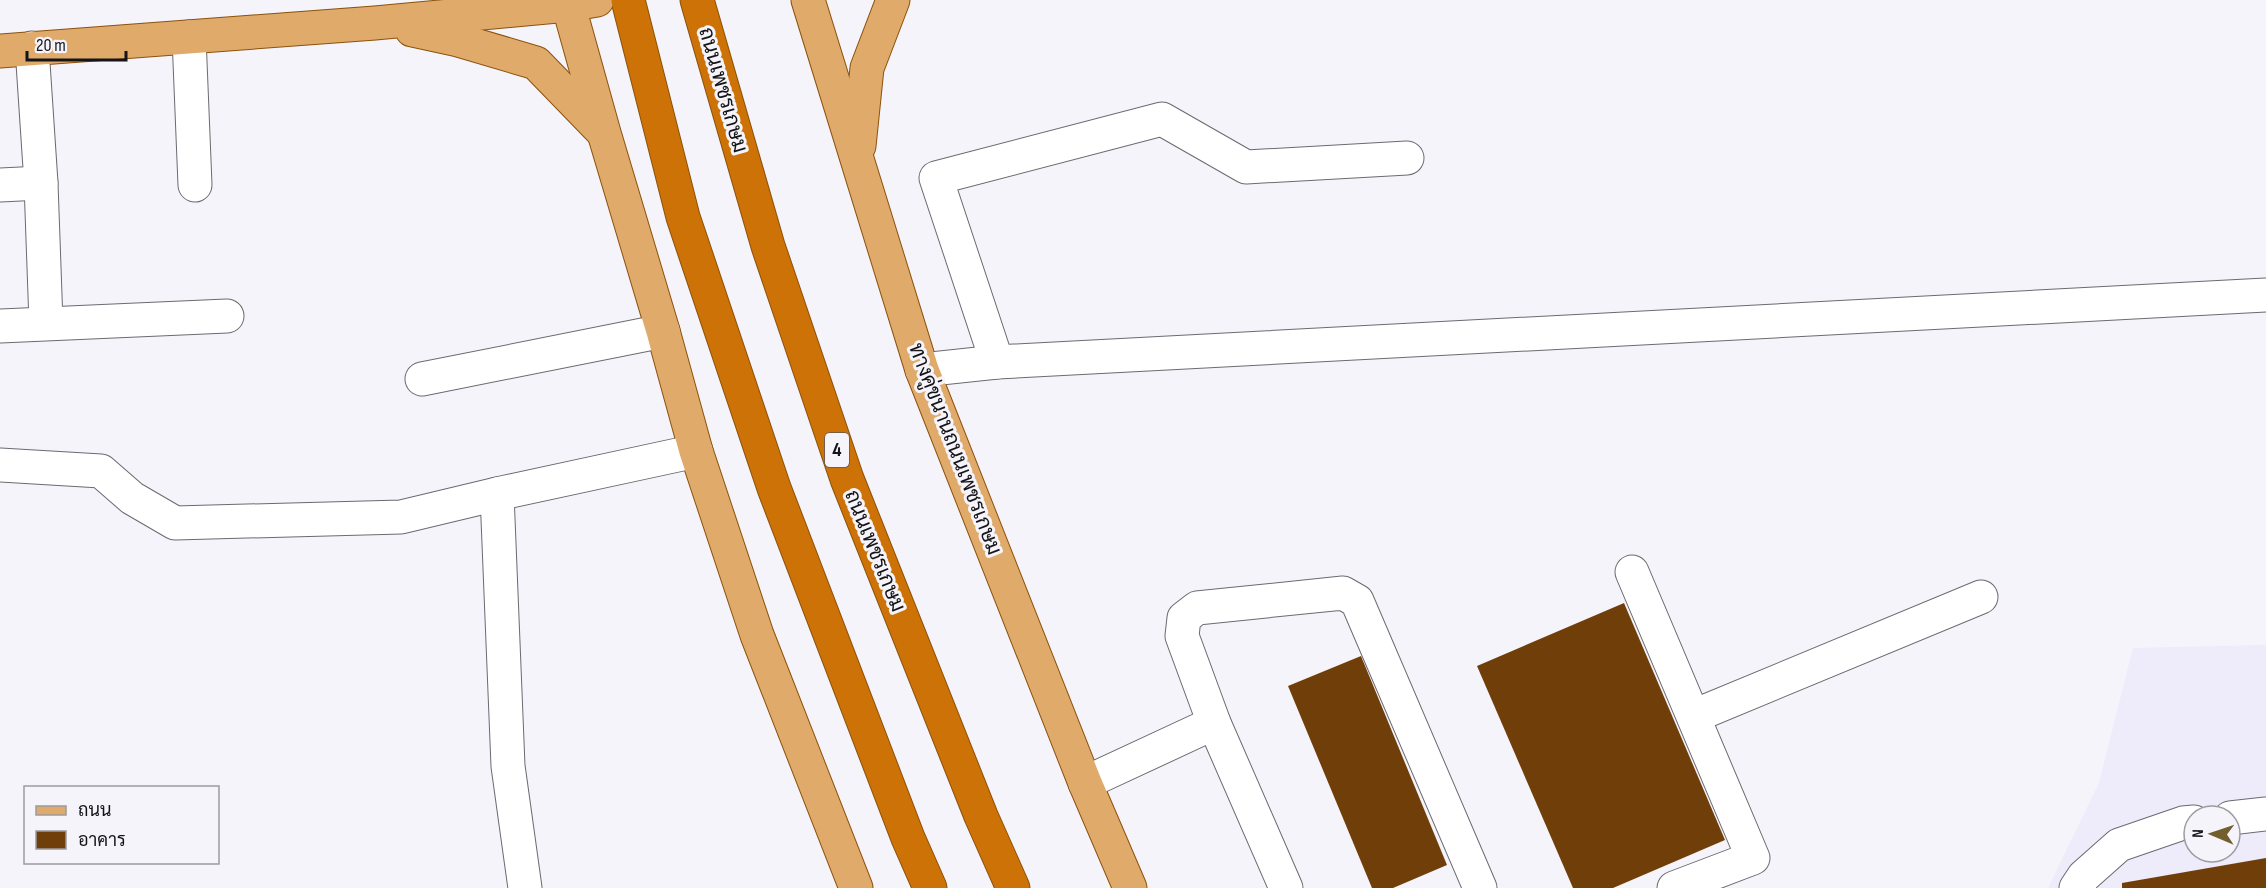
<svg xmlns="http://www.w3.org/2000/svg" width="2266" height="888" viewBox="0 0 2266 888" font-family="'Sofia Sans Condensed',Sarabun,sans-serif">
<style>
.built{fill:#eeebfa;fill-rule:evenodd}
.building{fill:#703f09}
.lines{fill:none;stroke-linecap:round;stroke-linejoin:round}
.minor-casing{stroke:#6b6a70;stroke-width:35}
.major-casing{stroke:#8c510c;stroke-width:35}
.highway-casing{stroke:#8c510c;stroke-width:35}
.minor{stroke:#fff;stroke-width:33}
.major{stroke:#e0aa6a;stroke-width:33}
.highway{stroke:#cc7206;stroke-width:33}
.labels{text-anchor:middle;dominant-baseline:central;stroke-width:6;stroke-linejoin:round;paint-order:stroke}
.shield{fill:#f5f4fb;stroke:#58585b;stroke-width:1.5}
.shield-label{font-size:20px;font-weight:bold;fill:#151517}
.street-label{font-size:21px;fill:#151517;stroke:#f5f4fb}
</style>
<rect width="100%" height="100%" fill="#f5f4fb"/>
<path class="built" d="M2266,645V888H2048L2099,783L2133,648ZM2194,816H2230V852H2194Z"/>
<g class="building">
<polygon points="1624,603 1725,840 1613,888 1573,888 1477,666"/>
<polygon points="1361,656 1447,865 1393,888 1372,888 1288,686"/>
<polygon points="2266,858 2266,888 2122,888 2122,883"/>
</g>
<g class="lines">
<defs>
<g id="minor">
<polyline points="189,37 195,185"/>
<polyline points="32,48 41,183 46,323"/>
<polyline points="0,185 41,183"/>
<polyline points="0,326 227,316"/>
<polyline points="997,362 936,178 1162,119 1246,167 1407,158"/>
<polyline points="922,370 997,362 2266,295"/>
<polyline points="422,379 663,331"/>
<polyline points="0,465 101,471 132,498 175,523 401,517 497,494 696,451"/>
<polyline points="497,494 508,766 525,888"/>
<polyline points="1632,572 1753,858 1674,888"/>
<polyline points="1694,716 1981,597"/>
<polyline points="1085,783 1214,723"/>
<polyline points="2230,818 2266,814"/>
<polyline points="1286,888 1214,723 1182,636 1184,618 1197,608 1343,593 1357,601 1480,888"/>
<polyline points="2076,888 2084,876 2119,845 2183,823 2194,822"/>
</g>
<g id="major">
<polyline points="567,0 604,133 663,331 696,451 757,635 856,888"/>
<polyline points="808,0 922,370 1085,783 1130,888"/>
<polyline points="412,30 458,40 536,63 601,130"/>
<polyline points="0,51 375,23 568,5 597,0"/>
<polyline points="859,146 867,68 893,0"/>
</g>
<g id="highway">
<polyline points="628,0 683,217 774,488 908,838 930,888"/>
<polyline points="697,0 768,246 847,479 981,816 1013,888"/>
</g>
</defs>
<use href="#minor" class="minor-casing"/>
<use href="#major" class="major-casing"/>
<use href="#highway" class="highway-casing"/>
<use href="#minor" class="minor"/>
<use href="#major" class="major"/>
<use href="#highway" class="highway"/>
</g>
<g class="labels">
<rect class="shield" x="825" y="433" width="24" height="34" rx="4.5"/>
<g class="shield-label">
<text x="837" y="450">4</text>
</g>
<g class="street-label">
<text transform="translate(723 90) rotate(74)">ถนนเพชรเกษม</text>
<text transform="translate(955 449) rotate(69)">ทางคู่ขนานถนนเพชรเกษม</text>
<text transform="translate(875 551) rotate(68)">ถนนเพชรเกษม</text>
</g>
</g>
<rect x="24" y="786" width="195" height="78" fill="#f5f4fb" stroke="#9b9ba0" stroke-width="1.5"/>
<rect x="36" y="806" width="30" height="9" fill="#e0aa6a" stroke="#9b9ba0" stroke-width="1.5"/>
<text x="78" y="816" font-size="18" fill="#151517">ถนน</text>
<rect x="36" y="831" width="30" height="18" fill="#703f09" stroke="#9b9ba0" stroke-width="1.5"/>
<text x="78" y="846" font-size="18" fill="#151517">อาคาร</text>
<g transform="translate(2212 834) rotate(272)"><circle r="28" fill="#f5f4fb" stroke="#9b9ba0" stroke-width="1.5"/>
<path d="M0-4.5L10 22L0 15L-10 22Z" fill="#735e2d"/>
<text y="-9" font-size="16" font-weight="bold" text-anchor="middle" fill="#151517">N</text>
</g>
<path d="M27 51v9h99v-9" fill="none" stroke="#151517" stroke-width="3"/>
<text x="36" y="51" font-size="18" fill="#151517" stroke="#f5f4fb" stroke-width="4.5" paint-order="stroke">20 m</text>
</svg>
